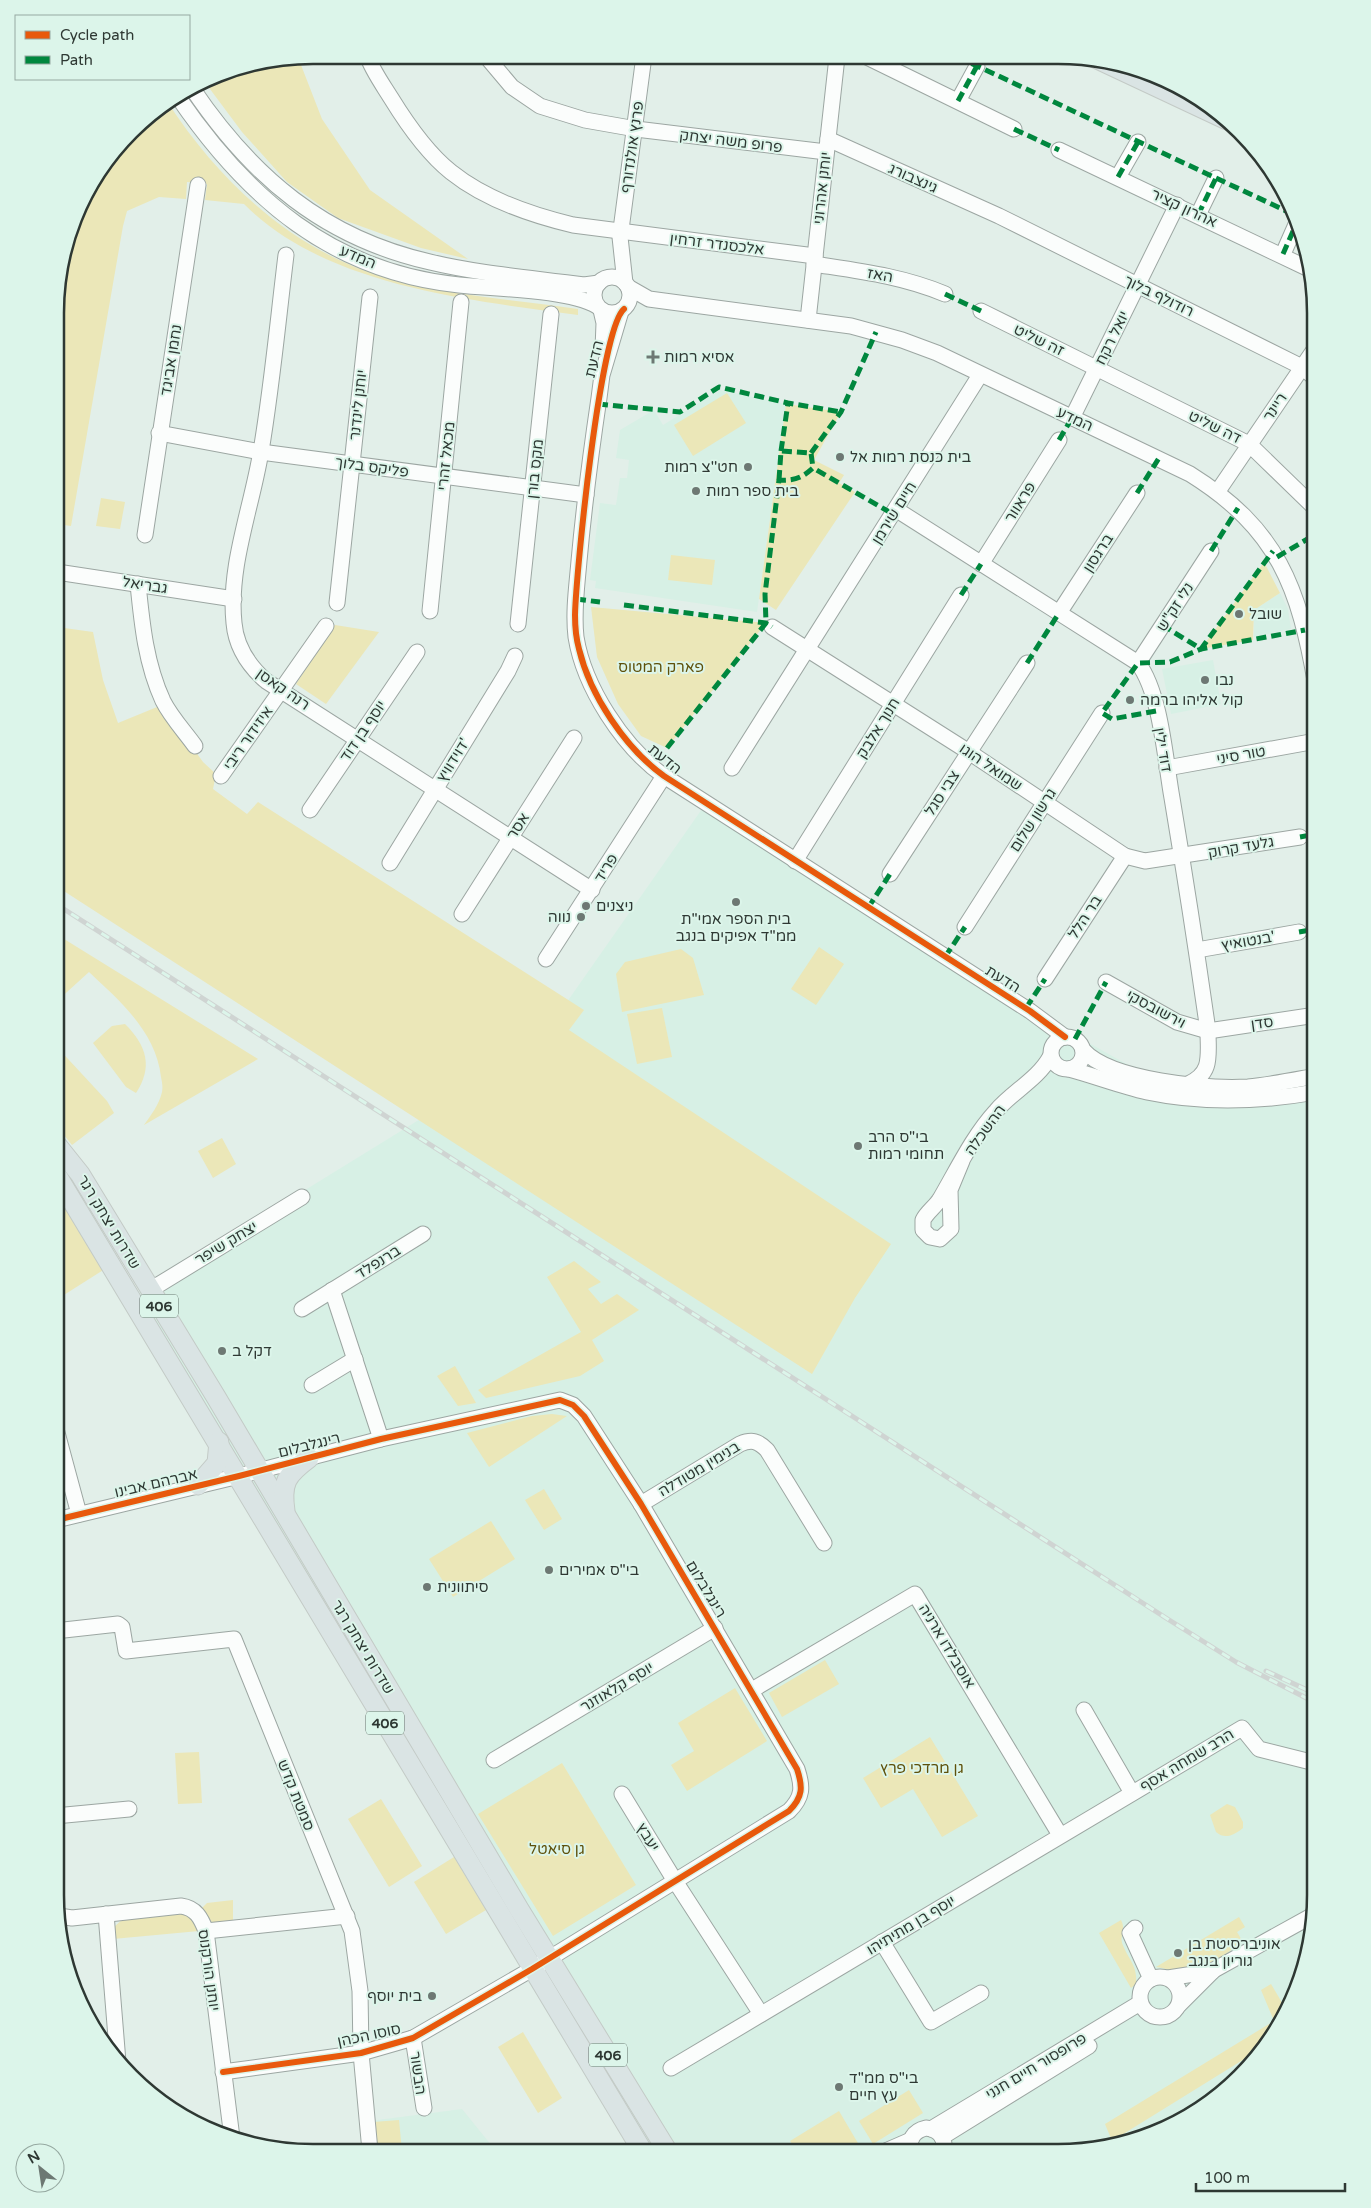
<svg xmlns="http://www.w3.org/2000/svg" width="1371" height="2208" viewBox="0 0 1371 2208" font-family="'Varela Round','Noto Sans Hebrew',sans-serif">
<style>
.built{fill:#d7f0e5}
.green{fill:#ebe7b8}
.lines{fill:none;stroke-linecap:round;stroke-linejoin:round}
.minor-casing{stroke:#9ca6a2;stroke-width:17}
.major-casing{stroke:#c3cac6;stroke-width:21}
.minor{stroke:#fbfdfc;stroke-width:15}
.major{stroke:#dae4e4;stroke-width:19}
.rail-casing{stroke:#cfd4d2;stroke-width:5}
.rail{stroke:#dcf5ea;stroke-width:3;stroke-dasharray:9;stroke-linecap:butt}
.quiet{stroke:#00873e;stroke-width:5;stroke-dasharray:10 5;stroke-linecap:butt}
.cycleway-casing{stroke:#dcf5ea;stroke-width:9}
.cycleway{stroke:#e8590c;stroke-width:6}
.poi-dot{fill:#6d7873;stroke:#dcf5ea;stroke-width:2}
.labels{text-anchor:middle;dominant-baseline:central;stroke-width:4;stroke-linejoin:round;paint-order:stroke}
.shield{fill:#dcf5ea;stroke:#62716a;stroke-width:1}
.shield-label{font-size:14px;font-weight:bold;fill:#2e3833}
.street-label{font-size:15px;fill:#2e3833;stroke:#dcf5ea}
.poi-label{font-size:15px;fill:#2e3833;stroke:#dcf5ea;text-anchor:start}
.park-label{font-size:15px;fill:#5e500a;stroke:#dcf5ea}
.rim{fill:none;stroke:#2e3833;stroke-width:2.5}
</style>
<rect width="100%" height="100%" fill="#e2efe9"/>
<g class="built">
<polygon points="720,390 786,404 757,612 595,588 596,581 590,580 600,503 616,505 620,478 627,478 629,460 616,458 620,430 654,410 663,425"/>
<polygon points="1280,593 1288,609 1291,629 1254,637 1254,610"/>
<polygon points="1213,660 1221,704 1171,714 1162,669"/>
<polygon points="709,799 1064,1029 1146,1075 1246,1092 1316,1085 1315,1913 1297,1994 1263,2052 1215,2100 1157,2134 1059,2153 636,2152 122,1303 534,1049"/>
<polygon points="462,2109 496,2151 373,2151 370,2121"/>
</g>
<g class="green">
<polygon points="303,57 301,65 322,119 370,190 468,259 421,248 338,218 287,182 242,132 204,81 214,74"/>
<path d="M168,103C224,188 301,258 402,282C460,296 520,301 578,309V315C469,300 325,286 244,204L205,200L207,184L187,182L186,199L159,197L127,211L123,226L71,526L57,524V279L82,198L142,119Z"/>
<polygon points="727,393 746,423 693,456 674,425"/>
<polygon points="786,404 841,412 814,460 844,475 839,483 855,492 776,610 759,599"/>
<polygon points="101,498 125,502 120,529 96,526"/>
<polygon points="671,555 715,560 712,585 668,580"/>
<polygon points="1264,562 1280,593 1254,610 1253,640 1201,649"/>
<polygon points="591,607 766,623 667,748 641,736 618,704 597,657"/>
<polygon points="335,625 379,632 326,704 296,684"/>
<polygon points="57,627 93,632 103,680 118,723 162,705 203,762 216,774 213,789 247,814 258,802 584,1010 569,1030 891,1244 855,1298 812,1374 56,886"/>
<path d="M56,934L258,1059L144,1125C151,1115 159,1105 162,1092C163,1087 162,1082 161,1077C156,1032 120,1001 89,972L56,1002Z"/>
<polygon points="819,947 844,964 816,1005 791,989"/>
<polygon points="681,949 693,958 704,995 622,1012 616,974 625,962"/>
<polygon points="662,1008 672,1057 637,1064 627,1014"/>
<path d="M125,1024C147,1046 153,1067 136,1093L126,1087L93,1043L112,1026Z"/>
<polygon points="56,1046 107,1101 114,1113 72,1145 56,1125"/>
<polygon points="222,1138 236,1164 213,1178 198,1151"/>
<polygon points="56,1192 108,1267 56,1300"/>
<polygon points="574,1261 601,1282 588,1289 601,1304 617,1294 639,1310 592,1340 604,1361 580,1376 486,1398 478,1390 581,1332 547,1277"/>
<polygon points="455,1366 476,1403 458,1406 437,1376"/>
<polygon points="552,1414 567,1416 489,1467 467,1433 532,1416"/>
<polygon points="544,1489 562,1519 544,1530 525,1500"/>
<polygon points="491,1521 515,1559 453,1597 429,1559"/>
<polygon points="825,1660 839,1684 782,1717 769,1693"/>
<polygon points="735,1688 767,1741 687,1791 671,1765 694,1751 678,1723"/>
<polygon points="930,1737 978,1816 942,1837 913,1789 881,1808 863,1778"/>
<polygon points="199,1752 202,1803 178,1804 175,1753"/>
<polygon points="562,1763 636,1885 553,1936 478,1814"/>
<polygon points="381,1799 422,1866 389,1887 348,1819"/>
<path d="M1227,1804L1235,1807L1243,1822V1828C1234,1835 1225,1840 1216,1832L1210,1815Z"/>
<polygon points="454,1857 486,1910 446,1934 414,1882"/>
<polygon points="233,1900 233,1922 213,1924 202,1908 207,1903"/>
<polygon points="182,1914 193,1919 199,1931 113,1939 114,1927 124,1918"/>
<path d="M1239,1917L1245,1927L1237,1932L1243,1942C1226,1953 1204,1972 1183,1972C1174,1972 1165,1968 1156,1967Z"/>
<path d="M1121,1920C1126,1929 1120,1935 1122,1943C1128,1959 1138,1966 1136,1984L1131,1988L1099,1933Z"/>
<polygon points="1271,1984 1287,2011 1267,2045 1112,2141 1105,2124 1274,2021 1261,1990"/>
<polygon points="523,2032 562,2098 538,2113 498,2047"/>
<polygon points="909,2090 923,2113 873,2144 859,2121"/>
<polygon points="839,2111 862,2150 858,2152 797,2152 790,2141"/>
<polygon points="399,2120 402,2151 375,2151 373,2122"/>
</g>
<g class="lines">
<defs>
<g id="minor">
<path d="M367,55C372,70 383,85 391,98C407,124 427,153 451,172C486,200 531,215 573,225L815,256"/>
<polyline points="485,55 512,87 540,106 585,120 636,129 826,152"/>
<polyline points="867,57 1014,129"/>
<path d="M192,88C252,177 324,238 430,262C480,274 533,278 584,285L599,283"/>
<path d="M178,97C247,198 332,272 459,285C495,289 567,289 597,306"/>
<polyline points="958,101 977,66"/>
<polyline points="828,139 999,216 1302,367 1316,379"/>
<polyline points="1059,150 1307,268"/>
<polyline points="1118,177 1138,142"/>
<polyline points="1198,215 1216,178"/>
<polyline points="1283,254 1298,220"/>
<path d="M286,255C278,320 272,386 261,451C252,507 228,566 234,623C236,647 249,666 266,681L592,890"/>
<path d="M814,264C859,271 902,276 945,294"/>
<circle cx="612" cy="295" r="18"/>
<polyline points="625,283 620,237 644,56"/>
<path d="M628,287L649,299L851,326L902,340L937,353L1190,474C1278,529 1299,587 1316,686"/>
<polyline points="601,310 604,323 603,349"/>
<path d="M621,311L602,375L599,398C591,452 584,506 579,561C577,585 573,612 576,637C584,687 623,747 664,776L1030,1011L1065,1037"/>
<polyline points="981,311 1249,444 1316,509"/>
<polyline points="808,320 837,57"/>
<polyline points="1072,418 1177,205"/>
<polyline points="159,433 261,452 586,495"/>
<polyline points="1218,491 1316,347"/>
<path d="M897,510L1138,663C1161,694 1165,759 1172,798C1185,876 1197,953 1208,1031C1208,1055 1213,1073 1188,1084"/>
<polyline points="145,535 198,185"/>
<polyline points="981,564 1059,440"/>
<polyline points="57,572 234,599"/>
<path d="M138,584C142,625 146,664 163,701C171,717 185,732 195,746"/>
<polyline points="337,603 370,297"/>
<polyline points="430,611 461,302"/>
<polyline points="1059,613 1137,493"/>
<polyline points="518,624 551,314"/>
<polyline points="772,627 969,752 1125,856 1145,861 1300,837"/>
<polyline points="1138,663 1211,551"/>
<polyline points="732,768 980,375"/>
<polyline points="1167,768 1316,741"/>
<polyline points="221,776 326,626"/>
<polyline points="310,810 417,652"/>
<polyline points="795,861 961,595"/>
<polyline points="390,863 508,671 515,656"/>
<polyline points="890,874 1027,663"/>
<polyline points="462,914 574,738"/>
<polyline points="965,927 1102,713"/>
<polyline points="1197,950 1299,932"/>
<polyline points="546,959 664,776"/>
<polyline points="1045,979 1125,856"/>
<polyline points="1106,982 1177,1022 1208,1031 1316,1015"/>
<circle cx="1067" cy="1053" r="16"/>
<path d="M1083,1050C1111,1081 1207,1089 1248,1087C1270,1085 1294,1080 1316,1076"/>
<path d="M1069,1069C1095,1076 1121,1086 1147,1092C1204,1104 1259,1102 1316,1092"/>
<path d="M962,1161L950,1190L951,1229L940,1239L930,1237L923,1230V1220C927,1212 935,1207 940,1199C957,1170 973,1136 996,1111C1012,1092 1038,1079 1050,1057"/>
<polyline points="150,1290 302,1197"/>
<polyline points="332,1290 381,1439"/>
<polyline points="302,1309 423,1234"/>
<polyline points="312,1385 355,1359"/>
<polyline points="56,1429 79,1514"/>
<path d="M641,1504L740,1444C752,1439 758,1441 767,1450L824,1543"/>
<path d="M56,1520L239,1476L381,1439L560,1400L573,1405L584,1416L641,1504L797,1769C803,1787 803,1797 789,1811L532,1969L413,2038L361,2053L223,2072"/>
<polyline points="55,1631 118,1624 122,1627 126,1651 234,1639 352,1931 360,1991 361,2053 370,2151"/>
<polyline points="752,1690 915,1594 1060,1835"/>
<polyline points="1084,1710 1132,1793"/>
<polyline points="494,1760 715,1628"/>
<polyline points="622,1794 675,1881 761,2014"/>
<polyline points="55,1816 129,1809"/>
<polyline points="106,1914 118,2062"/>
<path d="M59,1916L72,1918L181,1906C196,1908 201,1918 206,1931L232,2138"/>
<polyline points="1135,1928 1130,1933 1151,1979"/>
<polyline points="206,1931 347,1916"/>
<polyline points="882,1942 931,2022 981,1993"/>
<circle cx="1160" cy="1997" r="20"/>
<polyline points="1168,1978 1213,1971"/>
<polyline points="1179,2005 1214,1970 1315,1914"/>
<polyline points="413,2038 424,2108"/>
<polyline points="671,2068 1242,1728 1259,1749 1315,1763"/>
<polyline points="931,2129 1140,2003"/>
<polyline points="942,2137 1089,2046"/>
<polyline points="881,2153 911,2140"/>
<path d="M911,2153C908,2140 913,2131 926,2128C939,2129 947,2139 943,2153"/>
</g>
<g id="major">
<polyline points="1095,58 1227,120"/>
<polyline points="56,1144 80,1174 216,1397 519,1909 668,2152"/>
<polyline points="56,1174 643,2152"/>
<polyline points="198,1485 217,1463 219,1442"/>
<path d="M285,1511C281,1483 286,1475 309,1458"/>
</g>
</defs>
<use href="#minor" class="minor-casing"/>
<use href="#major" class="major-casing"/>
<use href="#minor" class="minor"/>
<use href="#major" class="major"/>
<defs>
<g id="rail">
<polyline points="56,904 1166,1618 1236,1662 1316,1703"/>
<polyline points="1266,1671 1316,1694"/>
</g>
</defs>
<use href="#rail" class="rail-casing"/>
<use href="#rail" class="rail"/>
<g class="quiet">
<polyline points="958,57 1297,216"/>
<polyline points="874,60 876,57"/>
<polyline points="958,101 977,66"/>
<polyline points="1014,129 1059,150"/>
<polyline points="1118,177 1138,142"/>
<polyline points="1198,215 1216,178"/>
<polyline points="1283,254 1298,220"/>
<polyline points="945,294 981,311"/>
<polyline points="598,404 680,412 719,387 788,403 841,412"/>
<polyline points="1059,440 1072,418"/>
<polyline points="781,451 788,403"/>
<polyline points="811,453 841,412 876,332"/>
<polyline points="779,480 781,451 811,453 813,468"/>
<polyline points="1137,493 1159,458"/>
<polyline points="1211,551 1238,508"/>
<polyline points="1277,557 1316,534"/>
<polyline points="961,595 981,564"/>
<polyline points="576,599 600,602"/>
<polyline points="624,605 766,623 772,627"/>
<polyline points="1162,625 1201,649 1273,551"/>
<polyline points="1027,663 1059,613"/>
<polyline points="1156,711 1112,719 1102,713 1138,663 1170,662 1201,649 1305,630"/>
<path d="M667,748L766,623L765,594L779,480C794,481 802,478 813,468L893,514"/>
<polyline points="1300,837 1316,834"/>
<polyline points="868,908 890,874"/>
<polyline points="1299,932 1316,929"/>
<polyline points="945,957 965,927"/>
<polyline points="1026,1008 1045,979"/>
<polyline points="1075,1039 1106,982"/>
</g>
<defs>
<g id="cycleway">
<path d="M624,309C600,329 576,573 575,615C575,626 576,638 579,649C590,695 625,748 664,776L1030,1011L1065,1037"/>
<path d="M56,1520L239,1476L381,1439L560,1400L573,1405L584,1416L641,1504L797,1769C803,1787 803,1797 789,1811L532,1969L413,2038L361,2053L223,2072"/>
</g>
</defs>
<use href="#cycleway" class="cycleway-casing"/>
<use href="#cycleway" class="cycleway"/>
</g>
<g class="poi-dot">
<path d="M650.5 349.5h5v5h5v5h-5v5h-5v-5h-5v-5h5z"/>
<circle cx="840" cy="457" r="5"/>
<circle cx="748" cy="467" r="5"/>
<circle cx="696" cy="491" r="5"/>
<circle cx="1239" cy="614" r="5"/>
<circle cx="1205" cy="680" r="5"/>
<circle cx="1130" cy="700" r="5"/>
<circle cx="736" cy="902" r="5"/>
<circle cx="586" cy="906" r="5"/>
<circle cx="581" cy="917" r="5"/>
<circle cx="858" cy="1146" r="5"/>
<circle cx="222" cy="1351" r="5"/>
<circle cx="549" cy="1570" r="5"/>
<circle cx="427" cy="1587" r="5"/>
<circle cx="1178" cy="1953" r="5"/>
<circle cx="432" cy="1996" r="5"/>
<circle cx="839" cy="2087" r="5"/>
</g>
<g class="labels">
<g class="shield">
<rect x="140" y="1294.5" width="38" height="23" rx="4"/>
<rect x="366" y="1711.5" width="38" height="23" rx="4"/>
<rect x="589" y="2043.5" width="38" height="23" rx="4"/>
</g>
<g class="shield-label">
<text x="159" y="1306">406</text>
<text x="385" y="1723">406</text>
<text x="608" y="2055">406</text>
</g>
<g class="street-label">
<text transform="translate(731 141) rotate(7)">פרופ משה יצחק</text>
<text transform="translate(632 147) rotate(-82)">פרנץ אולנדורף</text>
<text transform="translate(913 178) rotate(24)">גינצבורג</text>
<text transform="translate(822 188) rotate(-84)">יוחנן אהרוני</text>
<text transform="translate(1184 208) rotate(25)">אהרון קציר</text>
<text transform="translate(717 244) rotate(7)">אלכסנדר זרחין</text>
<text transform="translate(358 257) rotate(23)">המדע</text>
<text transform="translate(880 275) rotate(10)">האז</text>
<text transform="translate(1159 296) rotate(26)">רודולף בלוך</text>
<text transform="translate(1112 338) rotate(-64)">יואל רקח</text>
<text transform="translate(1039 340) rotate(26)">זה שליט</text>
<text transform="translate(594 359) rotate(-76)">הדעת</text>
<text transform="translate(171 360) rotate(-81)">נחמן אביגד</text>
<text transform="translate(358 405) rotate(-84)">יוחנן לינדנר</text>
<text transform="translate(1275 407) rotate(-56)">ריינר</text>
<text transform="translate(1075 419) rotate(25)">המדע</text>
<text transform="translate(1215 427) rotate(26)">דה שליט</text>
<text transform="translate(446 456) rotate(-84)">מכאל זהרי</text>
<text transform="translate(372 467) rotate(8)">פליקס בלוך</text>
<text transform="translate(535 469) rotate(-84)">מקס בורן</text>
<text transform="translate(1020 502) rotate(-58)">פראוור</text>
<text transform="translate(894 513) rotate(-58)">חיים שירמן</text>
<text transform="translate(1098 553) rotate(-57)">ברגסון</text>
<text transform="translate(145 585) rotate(9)">גבריאל</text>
<text transform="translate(1175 607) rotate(-57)">נלי זק"ש</text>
<text transform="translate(283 689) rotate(35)">רנה קאסן</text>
<text transform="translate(878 728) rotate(-58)">חנוך אלבק</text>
<text transform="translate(363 731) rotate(-56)">יוסף בן דוד</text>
<text transform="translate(248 738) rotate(-55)">איזידור ריבי</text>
<text transform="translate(1163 750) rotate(80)">דוד ילין</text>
<text transform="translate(1241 755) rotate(-10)">טור סיני</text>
<text transform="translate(665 759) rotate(39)">הדעת</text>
<text transform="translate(453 760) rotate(-58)">דוידוויץ'</text>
<text transform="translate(991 767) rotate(34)">שמואל הוגו</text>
<text transform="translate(942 793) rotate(-57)">צבי סגל</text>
<text transform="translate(1033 820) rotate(-57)">גרשון שלום</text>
<text transform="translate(518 826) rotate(-57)">אסר</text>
<text transform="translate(1241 847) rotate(-10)">גלעד קרוק</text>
<text transform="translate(606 868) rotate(-58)">פריד</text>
<text transform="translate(1085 917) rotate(-57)">בר הלל</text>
<text transform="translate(1248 941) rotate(-10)">בנטואיץ'</text>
<text transform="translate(1003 979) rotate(32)">הדעת</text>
<text transform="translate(1156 1009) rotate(28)">וירשובסקי</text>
<text transform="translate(1262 1023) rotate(-8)">סדן</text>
<text transform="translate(985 1130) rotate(-54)">ההשכלה</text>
<text transform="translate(109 1222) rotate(59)">שדרות יצחק רגר</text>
<text transform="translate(226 1243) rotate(-31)">יצחק שיפר</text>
<text transform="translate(378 1262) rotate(-32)">ברנפלד</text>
<text transform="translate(309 1445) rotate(-14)">רינגלבלום</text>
<text transform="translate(699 1469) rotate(-31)">בנימין מטודלה</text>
<text transform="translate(156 1483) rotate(-13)">אברהם אבינו</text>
<text transform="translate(706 1589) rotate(59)">רינגלבלום</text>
<text transform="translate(947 1646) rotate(59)">אוסבלדו ארניה</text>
<text transform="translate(363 1647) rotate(59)">שדרות יצחק רגר</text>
<text transform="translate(617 1687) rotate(-31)">יוסף קלאוזנר</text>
<text transform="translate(1187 1760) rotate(-31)">הרב שמחה אסף</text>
<text transform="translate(296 1795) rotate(68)">סמטת קדש</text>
<text transform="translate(648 1837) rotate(59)">יעבץ</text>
<text transform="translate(911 1925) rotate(-31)">יוסף בן מתיתיהו</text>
<text transform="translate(209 1970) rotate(82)">יוחנן הורקנוס</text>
<text transform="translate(369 2035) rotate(-12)">סוסו הכהן</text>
<text transform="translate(1036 2066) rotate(-31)">פרופסור חיים חנני</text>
<text transform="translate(418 2073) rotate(82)">הבשור</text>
</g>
<g class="poi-label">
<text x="664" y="357">אסיא רמות</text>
<text x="850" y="457">בית כנסת רמות אל</text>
<text x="738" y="467" text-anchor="end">חט''צ רמות</text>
<text x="706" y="491">בית ספר רמות</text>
<text x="1249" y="614">שובל</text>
<text x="1215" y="680">נבו</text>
<text x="1140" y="700">קול אליהו ברמה</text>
<text x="596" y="906">ניצנים</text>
<text x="571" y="917" text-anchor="end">נווה</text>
<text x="736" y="919" text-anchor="middle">בית הספר אמי"ת<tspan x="736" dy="17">ממ"ד אפיקים בנגב</tspan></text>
<text x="868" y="1137">בי"ס הרב<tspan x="868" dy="17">תחומי רמות</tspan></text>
<text x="232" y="1351">דקל ב</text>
<text x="559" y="1570">בי"ס אמירים</text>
<text x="437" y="1587">סיתוונית</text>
<text x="1188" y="1944">אוניברסיטת בן<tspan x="1188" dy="17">גוריון בנגב</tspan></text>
<text x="422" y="1996" text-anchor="end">בית יוסף</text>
<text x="849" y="2078">בי"ס ממ"ד<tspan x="849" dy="17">עץ חיים</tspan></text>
</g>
<g class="park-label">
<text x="661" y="667">פארק המטוס</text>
<text x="922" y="1768">גן מרדכי פרץ</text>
<text x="557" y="1849">גן סיאטל</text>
</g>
</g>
<path d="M0 0H1371V2208H0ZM313 64H1058A249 249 0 0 1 1307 313V1895A249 249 0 0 1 1058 2144H313A249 249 0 0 1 64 1895V313A249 249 0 0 1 313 64Z" fill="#dcf5ea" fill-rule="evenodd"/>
<path class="rim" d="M313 64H1058A249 249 0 0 1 1307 313V1895A249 249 0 0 1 1058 2144H313A249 249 0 0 1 64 1895V313A249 249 0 0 1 313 64Z"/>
<rect x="15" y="15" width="175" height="65" fill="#dcf5ea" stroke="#96a9a1"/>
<rect x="25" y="31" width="25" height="8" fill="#e8590c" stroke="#96a9a1"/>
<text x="60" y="40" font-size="15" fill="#2e3833">Cycle path</text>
<rect x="25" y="56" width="25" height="8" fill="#00873e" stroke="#96a9a1"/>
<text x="60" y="65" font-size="15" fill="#2e3833">Path</text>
<g transform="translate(40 2168) rotate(330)"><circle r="24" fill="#dcf5ea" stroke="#96a9a1"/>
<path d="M0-4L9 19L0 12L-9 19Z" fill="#6d7873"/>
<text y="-8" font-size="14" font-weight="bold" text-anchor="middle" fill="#2e3833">N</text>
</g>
<path d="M1196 2183v8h149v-8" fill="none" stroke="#2e3833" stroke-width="2.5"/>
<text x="1204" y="2183" font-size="15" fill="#2e3833" stroke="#dcf5ea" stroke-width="4" paint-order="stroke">100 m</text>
</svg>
